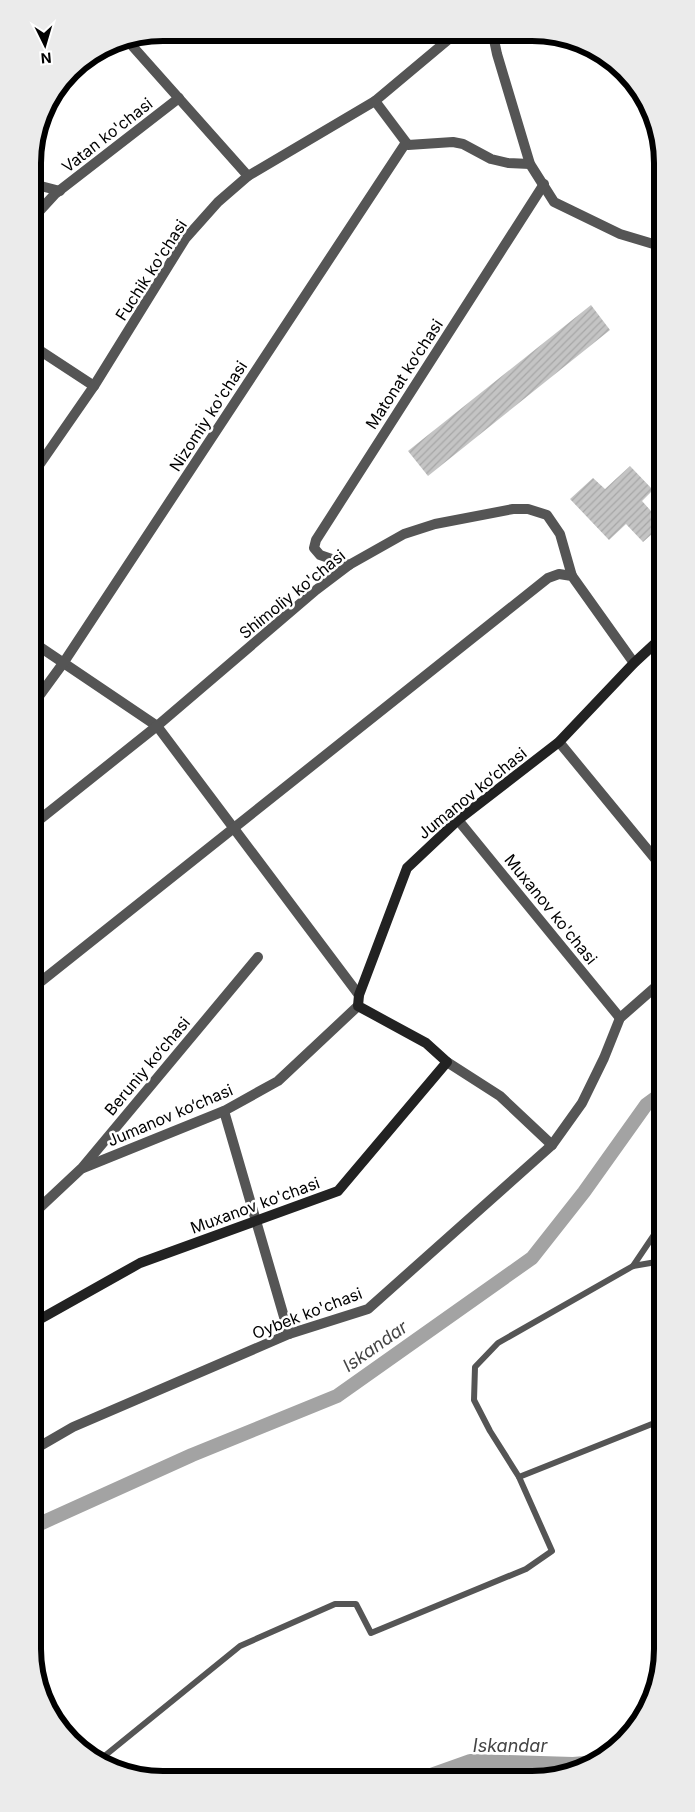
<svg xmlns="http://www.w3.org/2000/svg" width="695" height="1812" viewBox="0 0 695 1812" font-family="Inter,sans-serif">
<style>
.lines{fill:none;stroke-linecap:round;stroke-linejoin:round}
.canal{stroke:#a3a3a3;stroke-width:14}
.building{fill:url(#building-hatch)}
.lane{stroke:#555;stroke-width:6}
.street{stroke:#555;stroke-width:10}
.secondary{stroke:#222;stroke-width:10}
.labels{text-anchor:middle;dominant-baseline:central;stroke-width:5;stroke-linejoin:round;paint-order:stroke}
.street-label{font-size:16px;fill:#000;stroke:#fff}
.water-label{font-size:18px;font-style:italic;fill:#444;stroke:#fff}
.rim{fill:none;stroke:#000;stroke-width:6}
</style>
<defs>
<pattern id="building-hatch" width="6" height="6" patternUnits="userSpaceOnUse" patternTransform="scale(1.25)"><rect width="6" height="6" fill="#c4c4c4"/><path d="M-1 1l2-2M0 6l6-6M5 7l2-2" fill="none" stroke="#a7a7a7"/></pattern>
</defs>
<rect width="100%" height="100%" fill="#fff"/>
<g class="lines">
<g class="canal">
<polyline points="35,1526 192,1455 337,1396 532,1258 584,1192 646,1105 661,1094"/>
<polyline points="425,1777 470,1761 573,1764 597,1762"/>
</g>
</g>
<g class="building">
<polygon points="591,305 610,330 428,476 408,451"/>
<polygon points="630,466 653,490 642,501 660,521 661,526 643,542 626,524 609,540 570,499 593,478 605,489"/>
</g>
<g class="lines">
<g class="lane">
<polyline points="654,1172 662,1215"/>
<polyline points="633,1266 662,1223"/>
<polyline points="519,1477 662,1420"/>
<polyline points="102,1758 240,1646 335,1604 356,1604 371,1633 526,1569 552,1551 519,1477 490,1431 474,1400 475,1367 498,1343 633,1266 662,1261"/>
</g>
<g class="street">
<polyline points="493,35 497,54 530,164 554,202 620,234 660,246"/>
<polyline points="127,40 248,176"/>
<polyline points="375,101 408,145 453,142 463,144 491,159 508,163 530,164"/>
<polyline points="33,184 60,191"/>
<polyline points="33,218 55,194 179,98"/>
<polyline points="33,346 94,386"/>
<polyline points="33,474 94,386 185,239 218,202 248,176 375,101 455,34"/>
<polyline points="349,565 320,555 314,548 316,540 544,184"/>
<polyline points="34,643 157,726 359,995"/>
<polyline points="652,647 661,659"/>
<polyline points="34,703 64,662 405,144"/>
<polyline points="559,742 661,866"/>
<polyline points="458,820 620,1018"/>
<polyline points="34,824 157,726 316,590 349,565 404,534 435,524 513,509 528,509 547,515 560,534 572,576"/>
<polyline points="34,987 548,578 559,574 572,576 634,663"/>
<polyline points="447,1062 500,1096 552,1145"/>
<polyline points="224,1111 289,1334"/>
<polyline points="83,1168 224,1111 278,1081 358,1006"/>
<polyline points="34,1213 82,1168 258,957"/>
<polyline points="35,1449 73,1427 289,1334 368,1309 552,1145 582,1103 604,1058 620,1018 661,982"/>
</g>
<polyline class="secondary" points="35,1322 140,1263 338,1191 447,1062 426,1043 358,1006 359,995 407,868 458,820 559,742 634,663 661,638"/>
</g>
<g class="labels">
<g class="street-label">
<text transform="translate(107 135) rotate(-38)">Vatan ko'chasi</text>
<text transform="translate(151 270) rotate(-57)">Fuchik ko'chasi</text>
<text transform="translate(404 374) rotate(-57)">Matonat ko‘chasi</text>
<text transform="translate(208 416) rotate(-57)">Nizomiy ko'chasi</text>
<text transform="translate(292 594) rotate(-39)">Shimoliy ko'chasi</text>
<text transform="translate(472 793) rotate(-39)">Jumanov ko‘chasi</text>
<text transform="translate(551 909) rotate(51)">Muxanov ko'chasi</text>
<text transform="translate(147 1066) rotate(-50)">Beruniy ko‘chasi</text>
<text transform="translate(170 1115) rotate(-23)">Jumanov ko‘chasi</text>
<text transform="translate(255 1205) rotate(-20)">Muxanov ko'chasi</text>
<text transform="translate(307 1313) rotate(-21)">Oybek ko'chasi</text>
</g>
<g class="water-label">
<text transform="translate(375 1346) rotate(-35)">Iskandar</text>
<text x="510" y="1745">Iskandar</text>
</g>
</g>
<path d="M0 0H695V1812H0ZM163 41H532A122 122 0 0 1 654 163V1649A122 122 0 0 1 532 1771H163A122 122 0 0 1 41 1649V163A122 122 0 0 1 163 41Z" fill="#ebebeb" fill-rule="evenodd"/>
<path class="rim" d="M163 41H532A122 122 0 0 1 654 163V1649A122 122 0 0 1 532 1771H163A122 122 0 0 1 41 1649V163A122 122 0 0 1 163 41Z"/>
<g transform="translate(45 45) rotate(175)" stroke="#ffffff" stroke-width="4" paint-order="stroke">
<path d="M0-4L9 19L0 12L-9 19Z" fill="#000000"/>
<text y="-8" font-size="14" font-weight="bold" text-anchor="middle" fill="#000000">N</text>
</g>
</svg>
